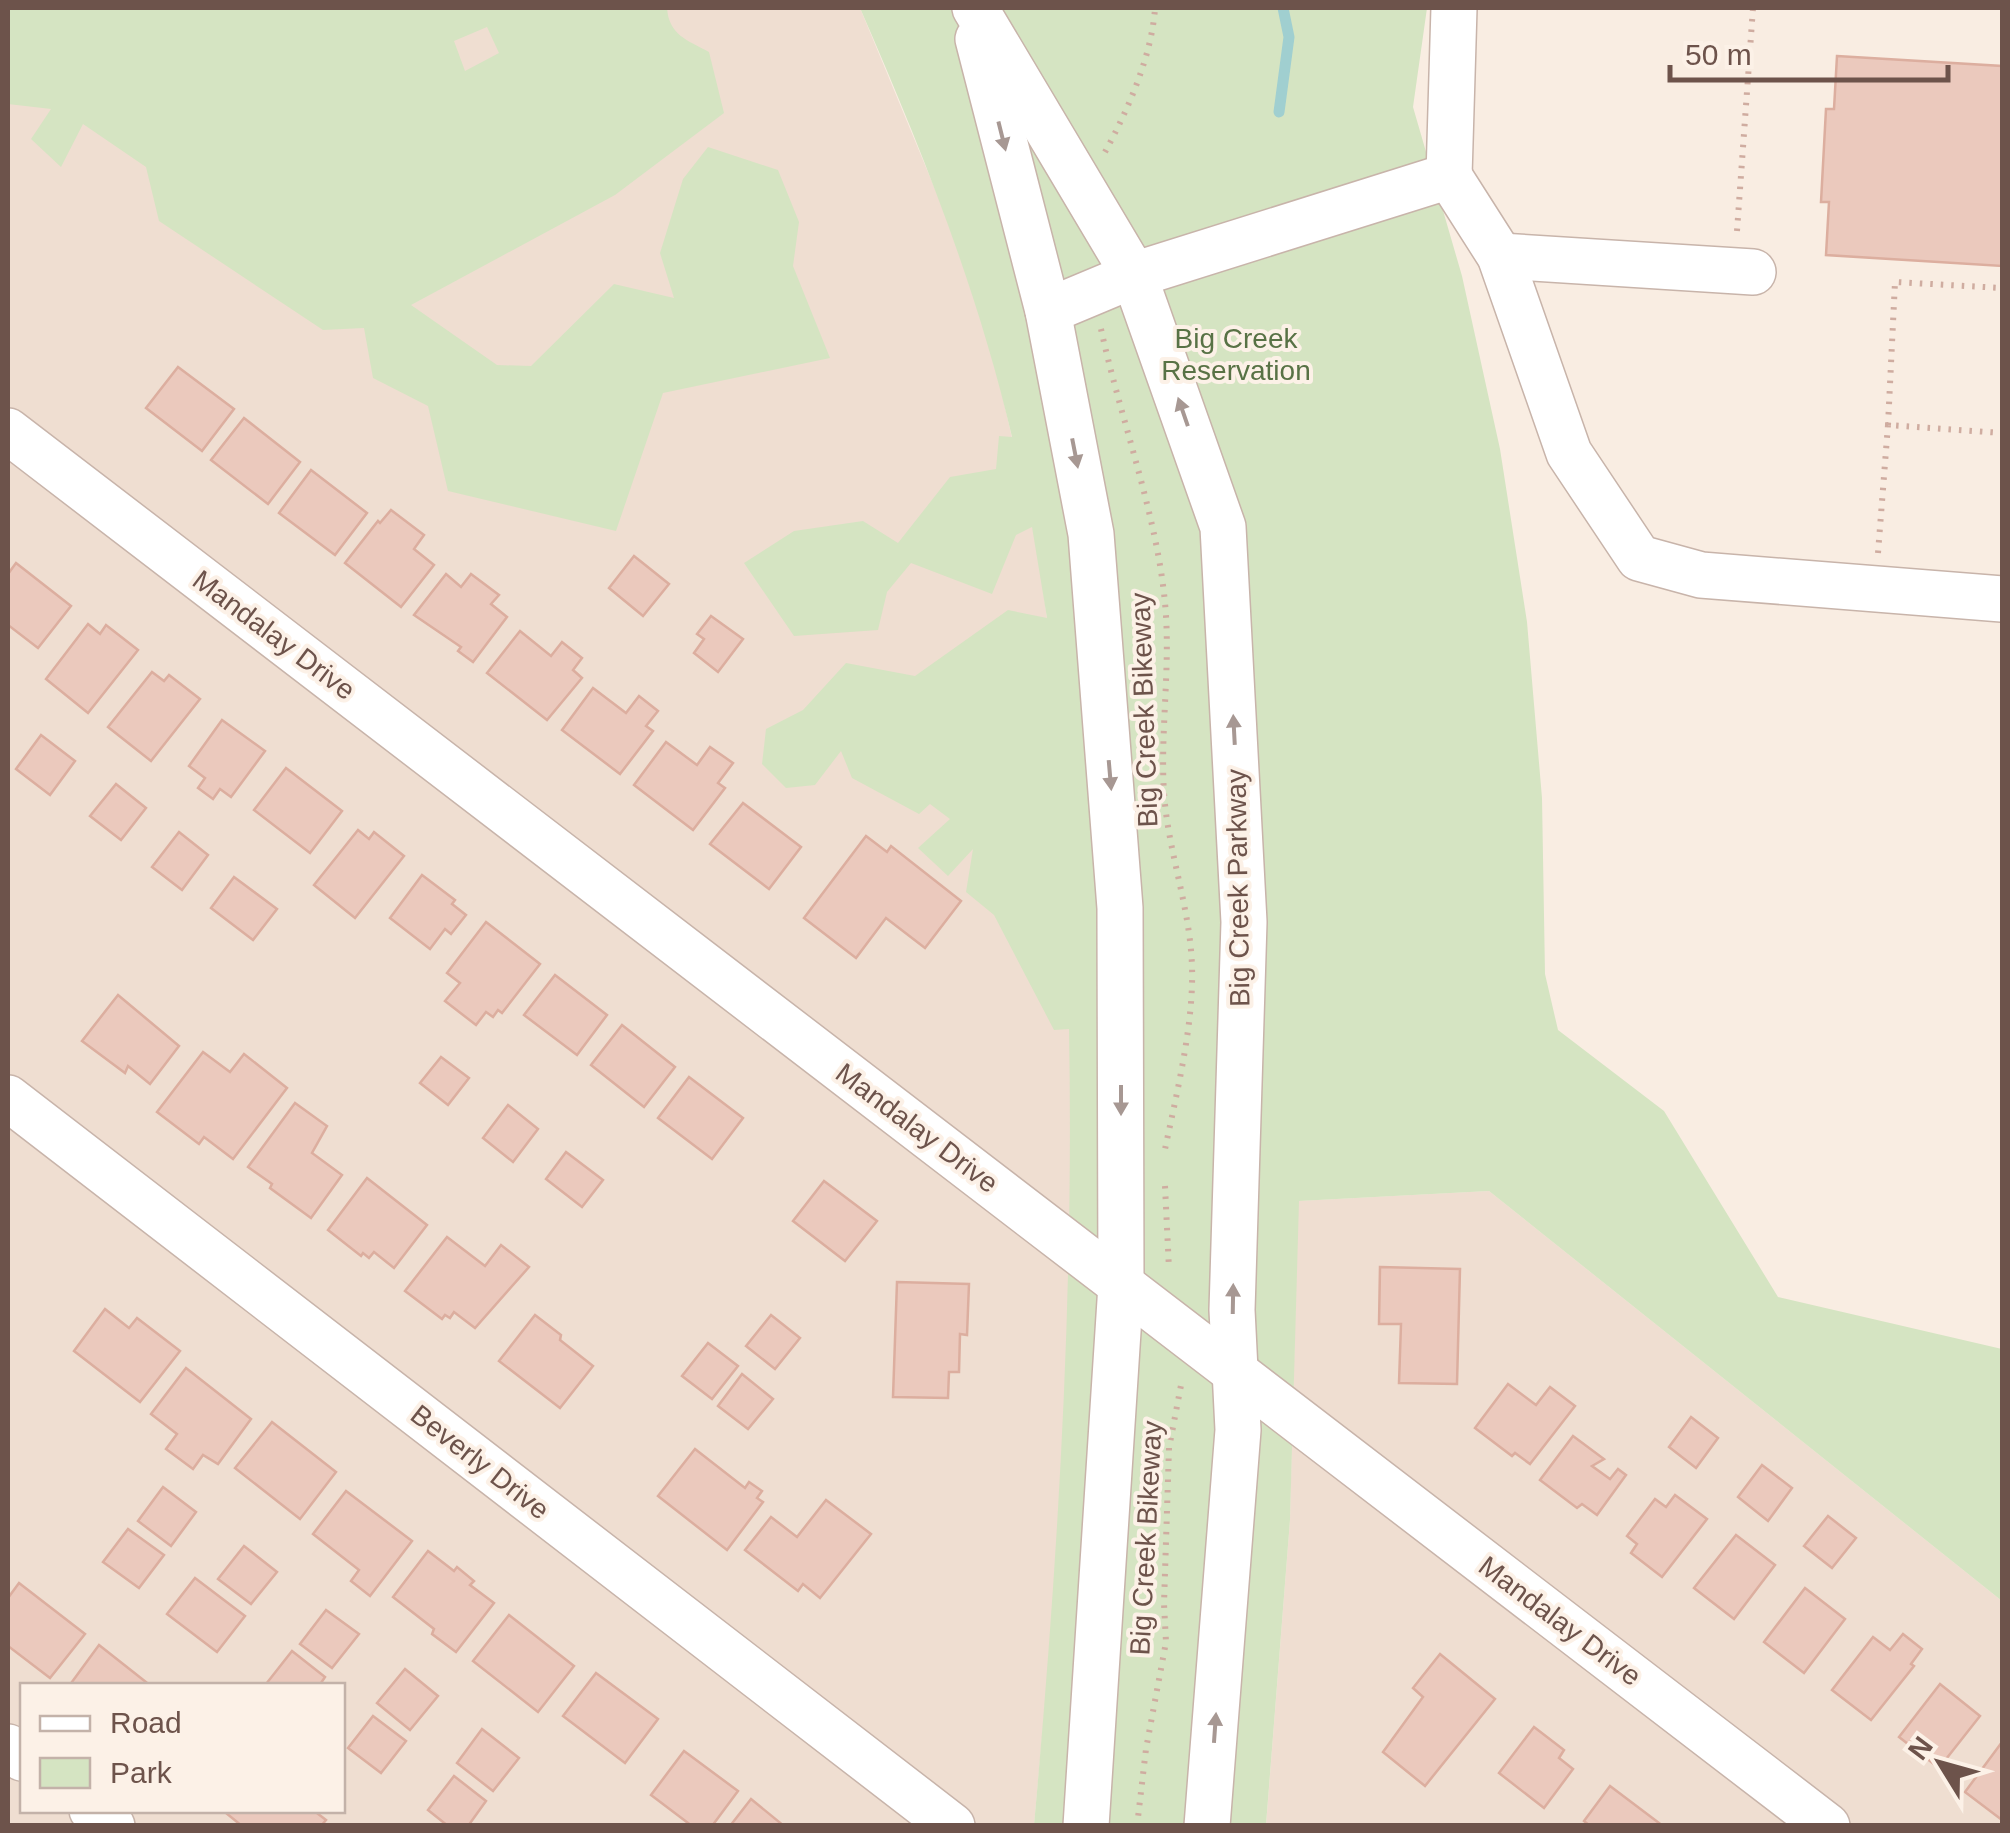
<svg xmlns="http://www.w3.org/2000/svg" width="2010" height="1833" viewBox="0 0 2010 1833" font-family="Arial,sans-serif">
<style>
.residential{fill:#efded1;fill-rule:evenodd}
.green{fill:#d5e4c2;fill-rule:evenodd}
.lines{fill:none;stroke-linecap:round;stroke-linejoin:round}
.stream{stroke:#a0cfd0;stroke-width:11}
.building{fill:#ebc9bd;stroke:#dcae9f;stroke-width:2.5}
.minor-casing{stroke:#c8b4aa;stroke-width:48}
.path{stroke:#cfaca0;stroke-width:6;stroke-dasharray:2.5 8;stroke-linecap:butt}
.minor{stroke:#fff;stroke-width:45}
.oneway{fill:#a79893}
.labels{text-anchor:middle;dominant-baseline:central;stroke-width:8;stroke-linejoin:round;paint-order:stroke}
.park-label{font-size:28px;fill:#587245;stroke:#fcf1e7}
.street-label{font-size:28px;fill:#6d534b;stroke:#fcf1e7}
</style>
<rect width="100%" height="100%" fill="#f9ede2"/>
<g class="residential">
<path d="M8,8H860L954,235L994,359L1037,547L1055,675L1065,804L1074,1196L1056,1585L1034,1825L8,1826ZM22,1686H342V1810H22Z"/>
<polygon points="1489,1191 2002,1601 2002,1825 1266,1826 1290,1520 1298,1201"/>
</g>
<g class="green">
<path d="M8,8H667C669,35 687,40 709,52L724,113L615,195L411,305L497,365L531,366L614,284L674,298L660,253L683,179L708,147L778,170L799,222L793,266L830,358L663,393L616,531L448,491L428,406L373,378L364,328L323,330L159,221L146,167L83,124L61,167L31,139L51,109L8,104ZM487,27L499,53L465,71L454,41Z"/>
<path d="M860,8H1427L1413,107L1462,276L1500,449L1527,622L1542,798L1545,974L1558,1030L1664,1111L1778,1297L2002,1349V1601L1489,1191L1299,1201L1290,1520L1266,1825H1034C1058,1560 1074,1296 1069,1029L1054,1030L994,915L966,892L973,849L948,876L918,848L950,819L930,804L919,814L852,778L841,751L815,785L786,788L762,764L766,729L803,710L846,663L915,676L1008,610L1047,618L1032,527L1016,535L992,594L911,563L887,592L878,630L794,636L744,563L794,531L863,521L898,543L950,477L996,469L999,436L1012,437C977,287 921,148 860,8Z"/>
</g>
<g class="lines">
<polyline class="stream" points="1279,112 1289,37 1283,8"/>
</g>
<g class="building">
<polygon points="1837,56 2002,66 2002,266 1826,255 1829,202 1821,202 1826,109 1834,109"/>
<polygon points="178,367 234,409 202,451 146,408"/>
<polygon points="244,418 300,462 268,504 211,460"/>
<polygon points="311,470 367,513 335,555 279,513"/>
<polygon points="391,510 424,535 414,549 434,565 401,607 345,563 378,521 380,523"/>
<polygon points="634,556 669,584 643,616 609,588"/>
<polygon points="16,563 71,606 38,648 8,625 8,574"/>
<polygon points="446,574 461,587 471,574 499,595 491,604 507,617 473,662 458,651 461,647 414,615"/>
<polygon points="711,616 743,639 718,672 694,653 704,639 697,634"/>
<polygon points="88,624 100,634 106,625 138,650 88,713 46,679"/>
<polygon points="520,631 551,656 562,642 582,658 573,670 582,678 547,720 487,673"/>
<polygon points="152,672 164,681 169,675 200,699 151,761 108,727"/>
<polygon points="593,688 626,713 639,696 658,711 646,726 653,731 620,774 562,730"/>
<polygon points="222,720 265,751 231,797 220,789 213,799 198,788 205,778 189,766"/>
<polygon points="41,735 75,761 50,795 16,769"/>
<polygon points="666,742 697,765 710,747 733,763 718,783 725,788 693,830 634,785"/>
<polygon points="286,768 342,811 310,853 254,810"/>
<polygon points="116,784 146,808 121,840 90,816"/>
<polygon points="743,803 801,847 769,889 710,844"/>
<polygon points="358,830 369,839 374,832 404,856 355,918 314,885"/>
<polygon points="179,832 208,855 182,890 152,867"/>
<polygon points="866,836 887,852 891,846 961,901 925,948 886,918 856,958 804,918"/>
<polygon points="422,875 455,900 452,904 466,915 451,934 445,929 430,949 390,918"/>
<polygon points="234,877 277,909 253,940 211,908"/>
<polygon points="486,922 540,964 502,1013 498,1010 493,1017 486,1012 476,1025 445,1001 460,983 447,973"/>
<polygon points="555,975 607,1015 577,1055 524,1015"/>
<polygon points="118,995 179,1046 150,1084 128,1066 125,1073 82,1041"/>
<polygon points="622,1025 675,1067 644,1107 591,1065"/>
<polygon points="203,1052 230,1072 244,1054 287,1088 233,1159 204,1137 199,1144 157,1112"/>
<polygon points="441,1057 469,1078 448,1105 420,1083"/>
<polygon points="689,1077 743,1118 712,1159 658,1118"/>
<polygon points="295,1103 327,1126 312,1153 342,1175 311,1218 270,1188 272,1184 248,1167"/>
<polygon points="508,1105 538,1129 513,1162 483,1138"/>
<polygon points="566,1152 603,1180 582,1207 546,1179"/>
<polygon points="367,1178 427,1225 394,1268 374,1252 369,1258 363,1253 361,1256 328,1230"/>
<polygon points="824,1181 877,1221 845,1261 793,1221"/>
<polygon points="447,1237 485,1266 501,1245 529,1267 475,1328 454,1312 450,1318 445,1315 442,1319 405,1291"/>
<polygon points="1380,1267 1460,1269 1457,1384 1399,1383 1401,1324 1379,1324"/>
<polygon points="897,1282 969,1284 967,1335 960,1334 959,1372 949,1372 948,1398 893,1397"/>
<polygon points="105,1309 129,1328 137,1318 180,1351 140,1402 74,1351"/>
<polygon points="535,1315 561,1335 560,1340 593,1366 560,1408 499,1361"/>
<polygon points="771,1315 800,1338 775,1369 746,1346"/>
<polygon points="708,1343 738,1366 712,1399 682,1376"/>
<polygon points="186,1368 251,1419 218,1464 203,1455 193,1469 166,1449 177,1434 151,1414"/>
<polygon points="742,1374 773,1399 748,1429 718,1406"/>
<polygon points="1508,1384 1536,1405 1550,1387 1575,1406 1530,1464 1515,1453 1512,1456 1475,1428"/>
<polygon points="1691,1417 1718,1438 1696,1468 1669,1447"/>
<polygon points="272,1422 336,1472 300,1519 235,1468"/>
<polygon points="1573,1436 1604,1459 1592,1466 1610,1479 1618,1469 1626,1475 1597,1515 1582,1504 1577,1508 1540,1480"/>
<polygon points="695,1449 745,1488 749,1482 762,1491 757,1498 763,1502 727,1550 658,1496"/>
<polygon points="1762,1465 1792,1488 1768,1521 1738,1497"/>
<polygon points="163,1487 196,1512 171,1546 138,1521"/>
<polygon points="346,1491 412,1541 370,1596 351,1581 359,1570 313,1534"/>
<polygon points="1675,1495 1707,1519 1662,1577 1631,1553 1637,1544 1627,1536 1655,1499 1666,1507"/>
<polygon points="826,1500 871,1534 820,1598 803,1584 798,1591 745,1550 771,1517 797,1537"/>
<polygon points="1828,1516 1856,1538 1832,1568 1804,1546"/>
<polygon points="128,1529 164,1555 139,1588 103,1562"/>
<polygon points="1736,1535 1775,1565 1734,1619 1694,1588"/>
<polygon points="244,1546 277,1572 251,1604 218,1579"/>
<polygon points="428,1551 454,1571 457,1567 474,1581 470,1585 494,1603 456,1652 432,1634 434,1629 393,1597"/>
<polygon points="195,1578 245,1616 217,1652 167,1614"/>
<polygon points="19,1583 85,1634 50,1678 8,1646 8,1598"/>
<polygon points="1805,1588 1845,1619 1804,1673 1764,1642"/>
<polygon points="326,1610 359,1634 332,1668 300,1644"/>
<polygon points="509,1615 574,1666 538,1712 473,1661"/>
<polygon points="1903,1634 1922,1649 1911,1664 1914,1666 1871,1720 1832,1690 1873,1637 1890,1650"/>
<polygon points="99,1645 151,1686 69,1686"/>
<polygon points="292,1651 325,1677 319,1686 266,1684"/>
<polygon points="1440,1654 1495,1699 1425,1786 1383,1752 1423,1697 1413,1688"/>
<polygon points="405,1669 438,1696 410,1730 377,1703"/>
<polygon points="596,1673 658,1719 625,1763 563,1716"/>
<polygon points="1940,1684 1980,1716 1939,1768 1899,1737"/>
<polygon points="373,1716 406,1741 381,1773 348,1748"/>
<polygon points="1534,1727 1564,1750 1559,1758 1573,1769 1544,1808 1499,1773"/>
<polygon points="482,1729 519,1758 493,1791 457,1763"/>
<polygon points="2002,1742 2002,1820 1965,1792"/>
<polygon points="684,1751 738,1791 712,1826 692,1826 651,1795"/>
<polygon points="454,1776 486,1801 468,1826 448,1826 428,1810"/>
<polygon points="1610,1786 1663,1826 1590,1826 1584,1821"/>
<polygon points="751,1799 784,1826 730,1826"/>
<polygon points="228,1810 313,1810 326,1820 321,1826 242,1826 226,1813"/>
</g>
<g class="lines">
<defs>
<g id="minor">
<polyline points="975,8 1134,275 1223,527 1244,922 1232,1310 1238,1430 1207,1826"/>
<polyline points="978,39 1048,311 1091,534 1120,908 1121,1285 1086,1826"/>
<polyline points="1449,176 1454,8"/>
<polyline points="1500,256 1753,272"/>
<polyline points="1048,311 1134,275 1449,176 1500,256 1569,453 1639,558 1701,575 2002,599"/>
<polyline points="8,431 1827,1826"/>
<polyline points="8,1098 952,1826"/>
<polyline points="8,1747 22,1758"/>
<polyline points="92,1810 112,1826"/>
</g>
</defs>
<use href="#minor" class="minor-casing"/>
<g class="path">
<path d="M1105,152C1128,110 1152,55 1155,8"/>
<polyline points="1737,231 1753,8"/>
<path d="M1101,329C1120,417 1157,515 1165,603C1171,666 1160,731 1164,793C1168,852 1190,907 1192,966C1194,1025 1176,1096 1164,1154"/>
<polyline points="1888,425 1895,282 2002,288"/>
<polyline points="1878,553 1888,425 2002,433"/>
<polyline points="1165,1186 1169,1269"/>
<polyline points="1137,1826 1146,1749 1166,1642 1164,1604 1169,1448 1182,1380"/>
</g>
<use href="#minor" class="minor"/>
</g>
<defs><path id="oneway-solid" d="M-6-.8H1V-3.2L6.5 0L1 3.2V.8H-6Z" transform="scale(2.5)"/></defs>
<g class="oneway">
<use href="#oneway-solid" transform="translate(1002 136) rotate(76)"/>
<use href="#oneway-solid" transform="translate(1183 412) rotate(-109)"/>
<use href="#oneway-solid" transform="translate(1075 453) rotate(79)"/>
<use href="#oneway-solid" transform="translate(1234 730) rotate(-93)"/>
<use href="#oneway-solid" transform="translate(1110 775) rotate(85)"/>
<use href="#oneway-solid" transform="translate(1121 1100) rotate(90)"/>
<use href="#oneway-solid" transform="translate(1233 1299) rotate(-89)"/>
<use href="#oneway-solid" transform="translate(1215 1728) rotate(-86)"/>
</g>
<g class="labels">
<g class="park-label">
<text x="1236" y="338">Big Creek<tspan x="1236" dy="32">Reservation</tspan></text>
</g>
<g class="street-label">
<text transform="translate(274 635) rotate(37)">Mandalay Drive</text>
<text transform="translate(1144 710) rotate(-92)">Big Creek Bikeway</text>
<text transform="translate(1238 888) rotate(-91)">Big Creek Parkway</text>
<text transform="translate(917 1128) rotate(37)">Mandalay Drive</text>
<text transform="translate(480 1462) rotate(38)">Beverly Drive</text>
<text transform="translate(1146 1538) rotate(-87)">Big Creek Bikeway</text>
<text transform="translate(1560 1621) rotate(37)">Mandalay Drive</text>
</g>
</g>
<rect width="2010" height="1833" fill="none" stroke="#6d534b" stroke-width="20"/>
<rect x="20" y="1683" width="325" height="130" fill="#fcf1e7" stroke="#c3b2a9" stroke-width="2.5"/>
<rect x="40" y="1716" width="50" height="15" fill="#ffffff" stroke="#c3b2a9" stroke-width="2.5"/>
<text x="110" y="1733" font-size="30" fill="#6d534b">Road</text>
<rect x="40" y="1758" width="50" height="30" fill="#d5e4c2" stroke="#c3b2a9" stroke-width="2.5"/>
<text x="110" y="1783" font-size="30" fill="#6d534b">Park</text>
<g transform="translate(1940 1763) rotate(307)" stroke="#fcf1e7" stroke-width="8" paint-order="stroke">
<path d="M0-8L18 38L0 25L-18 38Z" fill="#6d534b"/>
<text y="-15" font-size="28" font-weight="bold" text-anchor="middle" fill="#6d534b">N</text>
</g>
<path d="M1670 65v15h278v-15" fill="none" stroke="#6d534b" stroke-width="5"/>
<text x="1685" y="65" font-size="30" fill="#6d534b" stroke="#fcf1e7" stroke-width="8" paint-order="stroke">50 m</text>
</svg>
